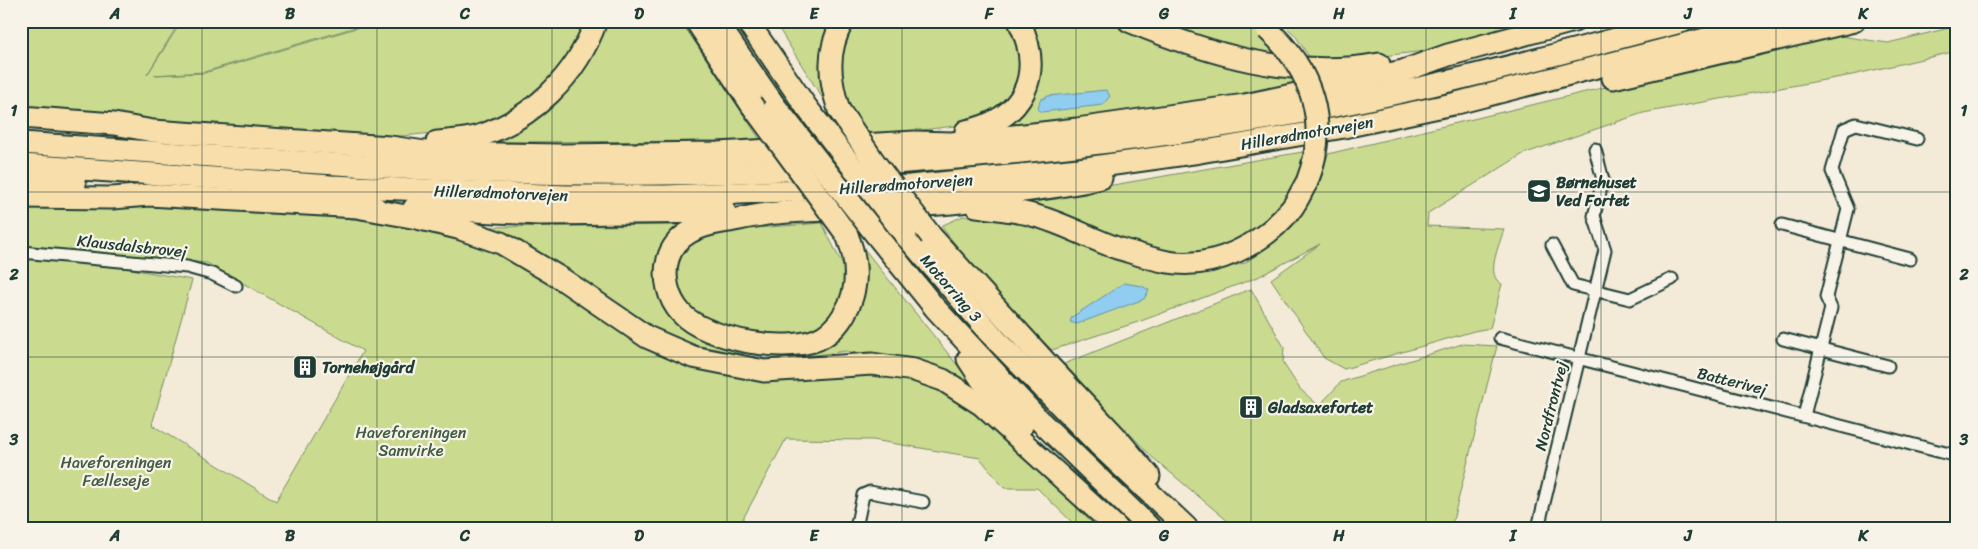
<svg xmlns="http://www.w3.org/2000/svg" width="1978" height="549" viewBox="0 0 1978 549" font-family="Sriracha,sans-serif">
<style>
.green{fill:#cadb90;stroke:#748c62}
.water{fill:#90cdf1;stroke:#6393a5}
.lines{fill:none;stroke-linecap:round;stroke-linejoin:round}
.minor-casing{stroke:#1f3d34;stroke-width:15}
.motorway-casing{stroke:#1f3d34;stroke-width:25}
.minor{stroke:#f7f3e8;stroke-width:11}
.motorway{stroke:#f8deab;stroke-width:21}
.motorway-bridge-casing{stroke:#1f3d34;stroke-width:25;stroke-linecap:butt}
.motorway-bridge{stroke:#f8deab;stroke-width:21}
.grid{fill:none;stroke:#1f3d34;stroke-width:1;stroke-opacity:0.55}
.labels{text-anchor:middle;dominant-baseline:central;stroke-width:4.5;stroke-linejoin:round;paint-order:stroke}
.street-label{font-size:16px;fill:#1f3d34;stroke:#f7f3e8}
.poi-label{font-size:16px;font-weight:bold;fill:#1f3d34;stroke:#f7f3e8;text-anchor:start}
.park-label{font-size:16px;fill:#415d46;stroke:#f7f3e8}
.neatline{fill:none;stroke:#1f3d34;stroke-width:2}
.grid-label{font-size:16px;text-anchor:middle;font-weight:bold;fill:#1f3d34}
</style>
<rect width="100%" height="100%" fill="#f4ead8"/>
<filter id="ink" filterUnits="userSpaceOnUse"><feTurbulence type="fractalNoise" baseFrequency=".02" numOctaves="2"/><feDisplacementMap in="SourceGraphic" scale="10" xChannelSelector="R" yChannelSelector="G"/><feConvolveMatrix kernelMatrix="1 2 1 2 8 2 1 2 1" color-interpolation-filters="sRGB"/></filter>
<g filter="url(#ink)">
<g class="green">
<polygon points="21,21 180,21 147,75 182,21 376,21 204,72 154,75 204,73 380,21 585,21 550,86 508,115 471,129 403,136 21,119"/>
<polygon points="607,21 681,21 761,141 488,142 576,77"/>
<path d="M774,21H832C817,47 819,70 823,99Z"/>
<polygon points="854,21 1014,21 1025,50 1019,84 1000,109 972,124 870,136 837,91 844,38"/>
<polygon points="1028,21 1115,21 1218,63 1297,75 1303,87 1145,110 1001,128 1031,90 1040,55 1036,38"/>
<polygon points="1164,21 1248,21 1259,28 1288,58 1240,53"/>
<polygon points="1279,21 1547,21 1425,51 1358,59 1311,60 1295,35"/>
<path d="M1957,26V51L1852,75L1643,113L1523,154L1428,213L1427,226L1504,229C1500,244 1484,276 1502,284L1490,328L1474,331L1344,369L1324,358L1271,279L1320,244L1258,277L1141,321L1052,350L988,286L941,226L963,216L1019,221L1062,234L1151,269L1178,274L1213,271L1245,263L1276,241L1301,215L1320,182L1328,154L1826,34L1888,43Z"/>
<polygon points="1308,151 1298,185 1248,246 1171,258 1010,203"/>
<polygon points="21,192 137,203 324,216 408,225 501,250 676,360 714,372 757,379 837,378 891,374 940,389 975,413 1041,472 1097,528 1078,528 1037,488 1004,488 980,458 873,440 786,439 738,528 21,528 21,258 81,260 192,280 152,425 276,501 363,351 207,263 21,248"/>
<polygon points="822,223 846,272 839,305 813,332 781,339 729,329 696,314 679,302 673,280 680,253 704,232"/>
<polygon points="682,225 661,271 715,340 824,342 861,245 974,386 903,362 846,351 800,357 705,351 643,324 482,227"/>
<polygon points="1251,289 1284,347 1283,363 1300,389 1319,406 1341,382 1462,344 1497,346 1451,528 1236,528 1152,457 1064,364"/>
</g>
<g class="water">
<polygon points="1106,90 1110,96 1103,105 1042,112 1038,110 1040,100 1048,96"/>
<polygon points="1124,283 1142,286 1149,290 1144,299 1077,324 1070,322 1072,317"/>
</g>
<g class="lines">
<defs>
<g id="minor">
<polyline points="1782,225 1910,259"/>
<polyline points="1552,245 1573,285 1630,299 1672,279"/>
<polyline points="21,252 187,267 212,274 236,286"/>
<polyline points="1500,338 1957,456"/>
<polyline points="1783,339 1888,366"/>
<polyline points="1804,416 1831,308 1826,297 1848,209 1832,171 1844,129 1856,124 1917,139"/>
<polyline points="856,528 863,495 870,492 923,502"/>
<polyline points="1538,528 1605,250 1594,216 1603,180 1595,149"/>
</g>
<g id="motorway">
<polyline points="696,21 751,104"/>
<polyline points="716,21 775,106"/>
<polyline points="747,21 807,108"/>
<path d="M1129,21C1208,54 1293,80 1379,64"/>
<polyline points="1613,78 1854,21"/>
<path d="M839,110C829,79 826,51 843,21"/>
<polyline points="21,117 114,124 153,131 390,147 432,153 560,155 718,153 915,142 952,143 1077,129 1245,105 1403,71 1448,55 1574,21"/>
<path d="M966,131C1024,119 1045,75 1019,21"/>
<path d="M437,142C450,141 464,140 476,137C532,120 577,76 596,21"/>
<path d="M21,143C268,159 515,183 762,171C956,162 1150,143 1340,105C1456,82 1570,51 1684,21"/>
<polyline points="21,165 331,186 566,196 666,196 910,186 1079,169 1200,152 1344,127 1453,104 1775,21"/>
<polyline points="21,180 75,185"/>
<polyline points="21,197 112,198 149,195 376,208"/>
<path d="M976,206C994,209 1013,210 1032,215C1062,222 1088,238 1117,248C1134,253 1151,259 1168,262C1214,270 1264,244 1292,208C1298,200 1302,190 1307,182"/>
<polyline points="362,208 417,218 458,228 501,243 562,279 647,337 693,357 764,371 872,364 914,370 943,380 982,405 1117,528"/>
<polyline points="414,208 539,214 725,212"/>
<path d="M847,235C856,257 859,280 850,303C844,316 837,328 824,336C793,356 705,340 681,313C668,299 663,277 668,259C676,233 699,226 723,222C735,220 748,217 761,215C793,210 826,211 858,209C889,207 920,206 951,203C973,201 995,196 1017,192C1045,188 1073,185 1101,178"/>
<polyline points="877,236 935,308 1040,421 1150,528"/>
<polyline points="906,236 999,343 1098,444 1187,528"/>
<polyline points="931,236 1051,368 1117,438 1149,476"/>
<polyline points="968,359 981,379 1022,426"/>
</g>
</defs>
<use href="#minor" class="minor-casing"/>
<use href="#motorway" class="motorway-casing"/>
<use href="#minor" class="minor"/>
<use href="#motorway" class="motorway"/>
<defs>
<g id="motorway-bridge">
<path d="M1267,29C1312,69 1330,124 1307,182"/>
<polyline points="751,104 847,235"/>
<polyline points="775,106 877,236"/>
<polyline points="807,108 906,236"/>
<polyline points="839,110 875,163 931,236"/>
</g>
</defs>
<use href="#motorway-bridge" class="motorway-bridge-casing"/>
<use href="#motorway-bridge" class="motorway-bridge"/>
</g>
</g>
<path class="grid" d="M202,21V528M377,21V528M552,21V528M727,21V528M902,21V528M1076,21V528M1251,21V528M1426,21V528M1601,21V528M1776,21V528M21,192H1957M21,357H1957"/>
<defs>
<symbol id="school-square" viewBox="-11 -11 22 22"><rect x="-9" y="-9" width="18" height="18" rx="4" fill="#1f3d34" stroke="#f7f3e8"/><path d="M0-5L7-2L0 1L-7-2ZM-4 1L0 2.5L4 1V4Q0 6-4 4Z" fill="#fff"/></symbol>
<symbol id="building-square" viewBox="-11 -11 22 22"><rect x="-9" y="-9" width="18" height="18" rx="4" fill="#1f3d34" stroke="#f7f3e8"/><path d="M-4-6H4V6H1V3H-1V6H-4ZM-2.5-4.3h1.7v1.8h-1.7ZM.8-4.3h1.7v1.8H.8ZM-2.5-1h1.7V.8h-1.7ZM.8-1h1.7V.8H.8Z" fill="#fff"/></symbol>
</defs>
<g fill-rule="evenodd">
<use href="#school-square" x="1525" y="177" width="28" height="28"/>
<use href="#building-square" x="291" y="353" width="28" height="28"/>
<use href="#building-square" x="1237" y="393" width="28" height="28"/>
</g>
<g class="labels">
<g class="street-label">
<text transform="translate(1307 133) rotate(-10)">Hillerødmotorvejen</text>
<text transform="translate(906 184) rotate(-4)">Hillerødmotorvejen</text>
<text transform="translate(501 193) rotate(2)">Hillerødmotorvejen</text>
<text transform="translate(132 246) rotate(6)">Klausdalsbrovej</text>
<text transform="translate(951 288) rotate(49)">Motorring 3</text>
<text transform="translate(1732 381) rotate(14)">Batterivej</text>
<text transform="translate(1551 406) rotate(-76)">Nordfrontvej</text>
</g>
<g class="poi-label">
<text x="1556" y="182">Børnehuset<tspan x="1556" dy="18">Ved Fortet</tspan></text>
<text x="322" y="367">Tornehøjgård</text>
<text x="1268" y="407">Gladsaxefortet</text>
</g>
<g class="park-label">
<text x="411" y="432">Haveforeningen<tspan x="411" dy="18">Samvirke</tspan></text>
<text x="116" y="462">Haveforeningen<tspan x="116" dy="18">Fælleseje</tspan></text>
</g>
</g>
<rect width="1978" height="549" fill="none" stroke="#f7f3e8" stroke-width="55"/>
<rect x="28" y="28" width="1922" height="494" class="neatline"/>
<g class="grid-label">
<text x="115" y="19">A</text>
<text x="290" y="19">B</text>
<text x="465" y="19">C</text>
<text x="639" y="19">D</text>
<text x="814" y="19">E</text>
<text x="989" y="19">F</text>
<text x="1164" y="19">G</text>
<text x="1339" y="19">H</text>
<text x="1513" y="19">I</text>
<text x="1688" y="19">J</text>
<text x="1863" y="19">K</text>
<text x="14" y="116">1</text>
<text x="1964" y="116">1</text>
<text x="14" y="280">2</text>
<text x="1964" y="280">2</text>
<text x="14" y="445">3</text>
<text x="1964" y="445">3</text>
<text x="115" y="541">A</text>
<text x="290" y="541">B</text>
<text x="465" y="541">C</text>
<text x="639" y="541">D</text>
<text x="814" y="541">E</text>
<text x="989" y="541">F</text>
<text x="1164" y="541">G</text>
<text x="1339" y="541">H</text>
<text x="1513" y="541">I</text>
<text x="1688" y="541">J</text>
<text x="1863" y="541">K</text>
</g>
</svg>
